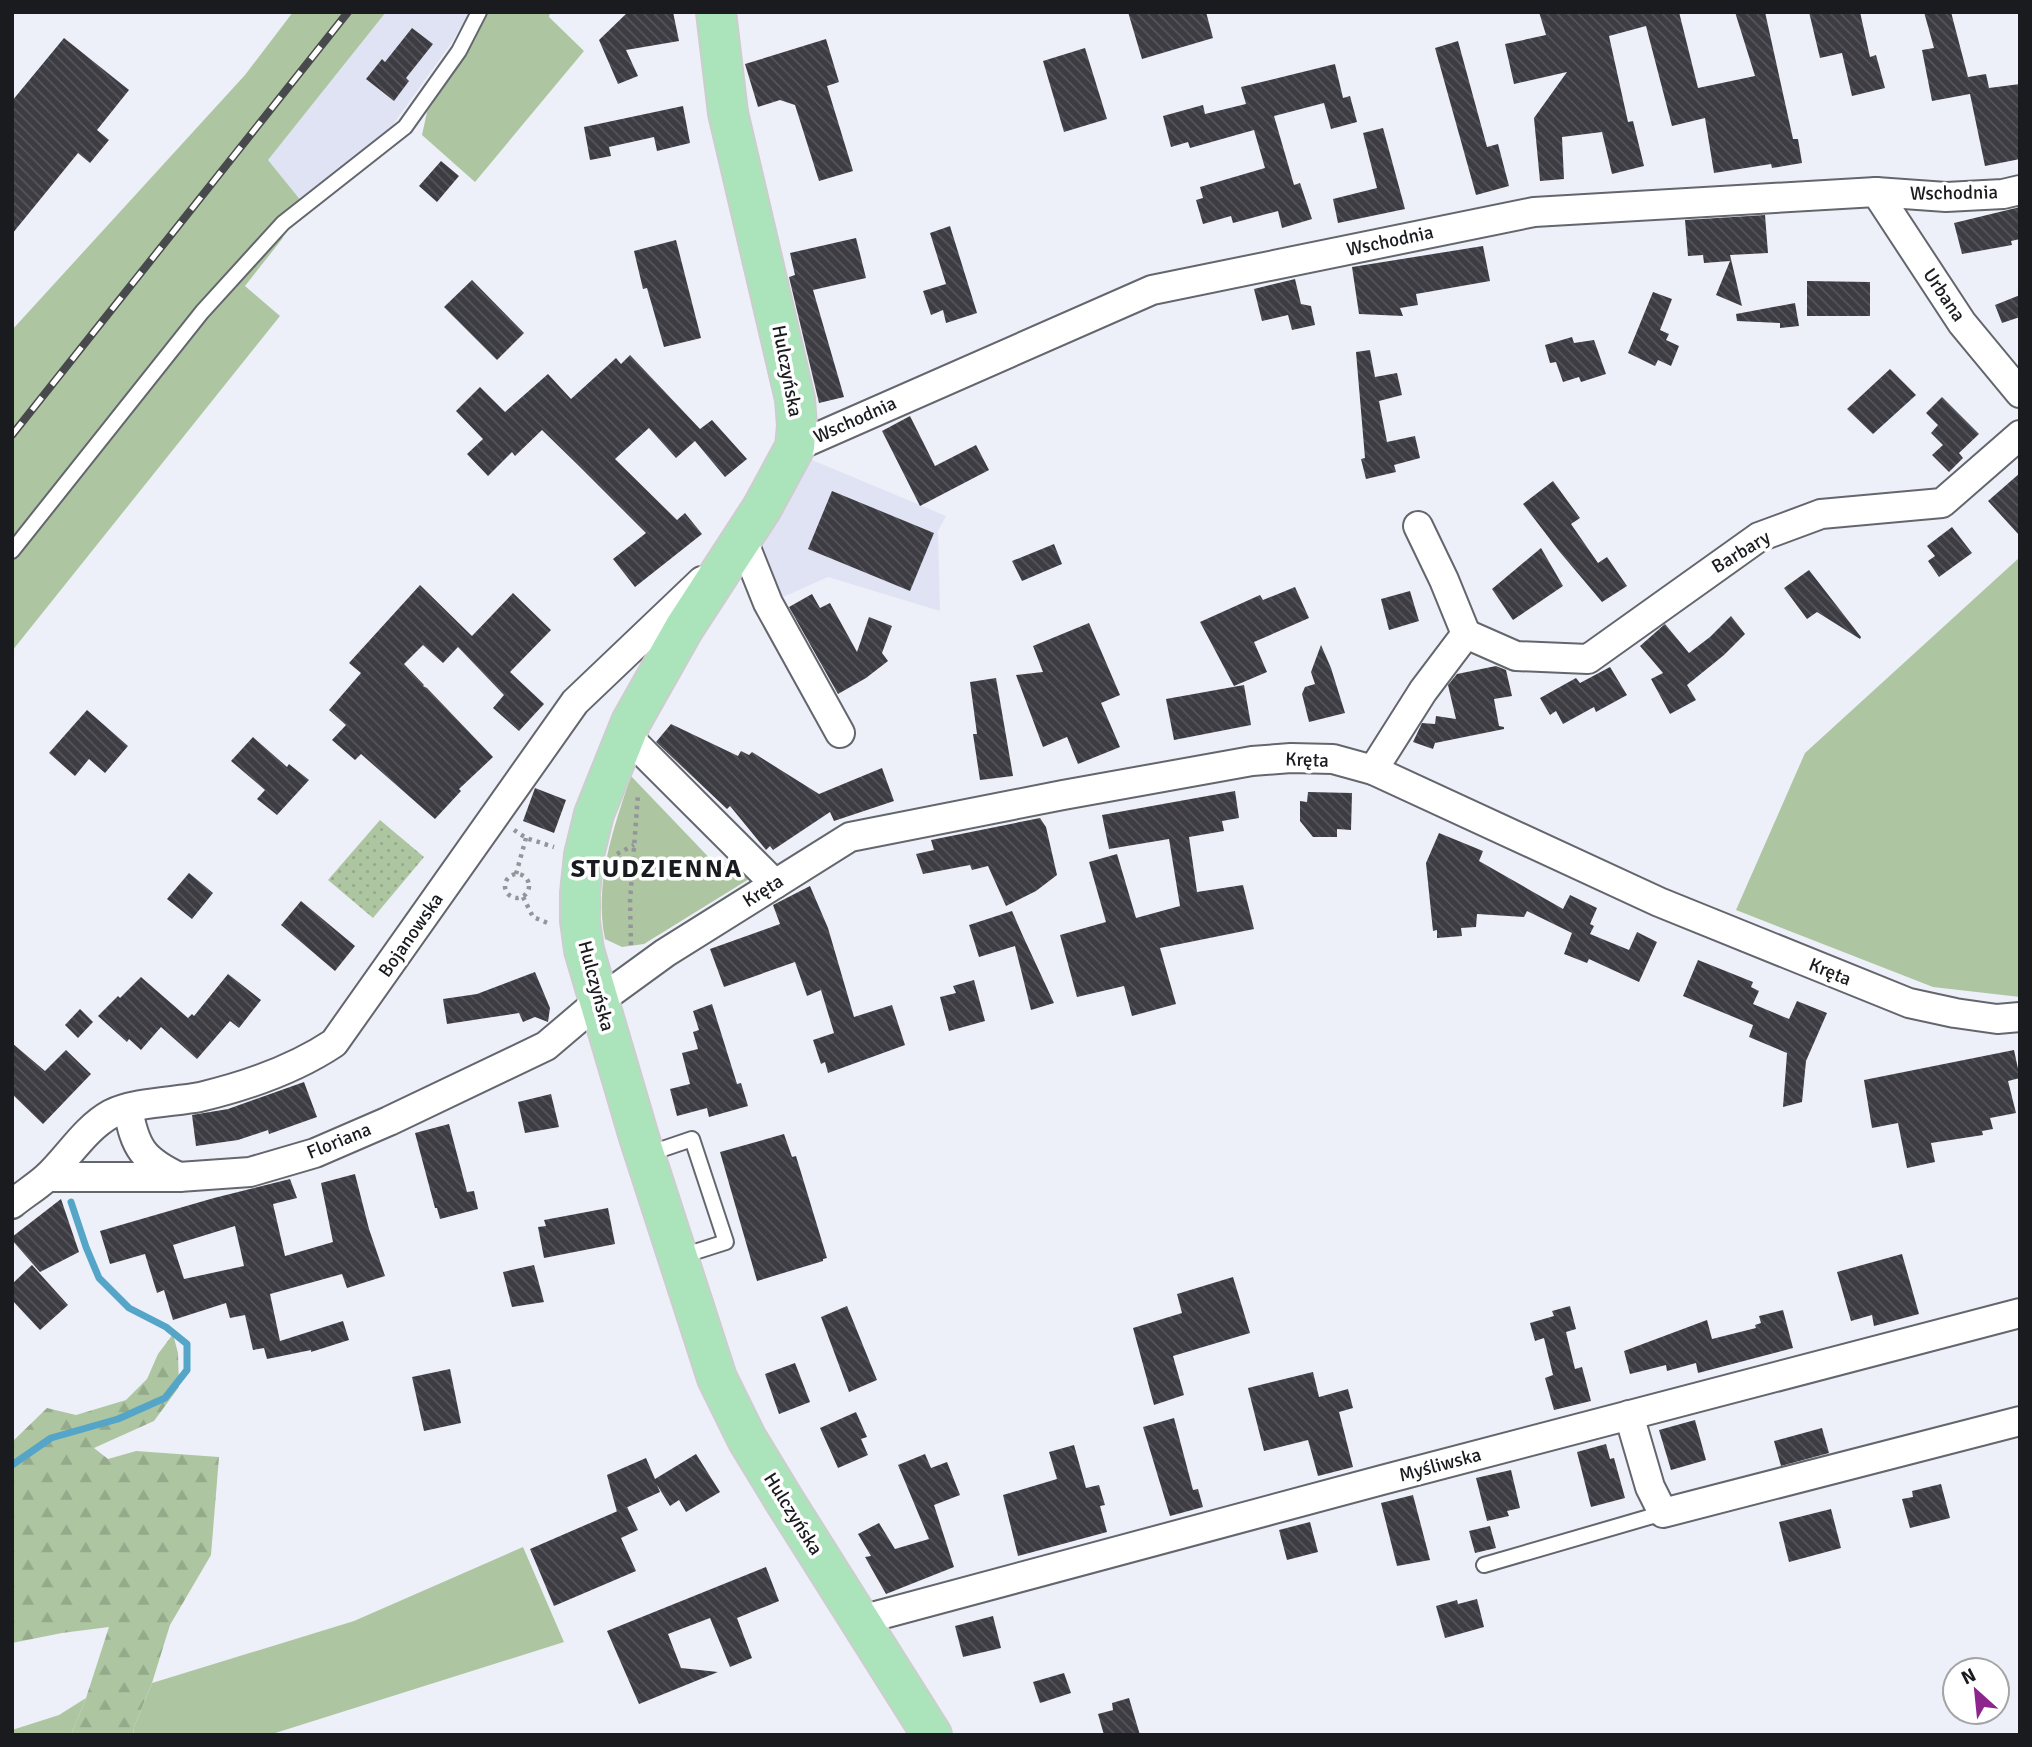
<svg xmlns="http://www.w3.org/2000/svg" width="2032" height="1747" viewBox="0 0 2032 1747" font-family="Signika,sans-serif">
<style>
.built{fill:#dfe3f3}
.grass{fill:#adc6a1}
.forest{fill:url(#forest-firs)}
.park{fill:url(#park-dots)}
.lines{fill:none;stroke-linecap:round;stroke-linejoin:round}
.stream{stroke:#54a5c8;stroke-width:7}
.building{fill:url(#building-back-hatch);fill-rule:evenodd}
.lane-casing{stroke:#63666d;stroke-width:18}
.street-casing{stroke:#63666d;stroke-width:32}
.primary-casing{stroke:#cdcdce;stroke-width:42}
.path{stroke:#93959b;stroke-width:4.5;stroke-dasharray:3.5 5;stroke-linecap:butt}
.lane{stroke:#fff;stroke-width:14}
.street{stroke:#fff;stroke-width:28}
.primary{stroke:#abe4bb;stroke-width:38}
.rail-casing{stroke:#48494d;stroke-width:8}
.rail{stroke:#fff;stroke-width:5;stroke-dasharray:16;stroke-linecap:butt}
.labels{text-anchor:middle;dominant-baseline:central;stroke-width:7;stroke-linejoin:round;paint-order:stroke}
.street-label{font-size:19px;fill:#1a1b1e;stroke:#fff}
.district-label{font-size:26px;font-weight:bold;letter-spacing:2px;fill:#1a1b1e;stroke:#fff}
</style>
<defs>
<pattern id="forest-firs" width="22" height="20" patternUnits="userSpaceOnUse" patternTransform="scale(1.75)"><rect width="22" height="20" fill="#adc6a1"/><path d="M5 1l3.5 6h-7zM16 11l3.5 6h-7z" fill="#94aa8a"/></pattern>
<pattern id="park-dots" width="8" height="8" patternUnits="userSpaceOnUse" patternTransform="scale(1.75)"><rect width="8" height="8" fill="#adc6a1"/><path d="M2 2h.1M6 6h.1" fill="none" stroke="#94aa8a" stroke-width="1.8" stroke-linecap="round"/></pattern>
<pattern id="building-back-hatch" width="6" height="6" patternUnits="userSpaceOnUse" patternTransform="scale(1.75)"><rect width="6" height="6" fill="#3d3c43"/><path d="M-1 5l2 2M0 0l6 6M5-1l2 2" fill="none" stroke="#56555b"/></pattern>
</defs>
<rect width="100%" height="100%" fill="#eef0f9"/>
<g class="built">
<polygon points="386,12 470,12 450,45 387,133 302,202 268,160"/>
<polygon points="805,457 946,516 938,531 940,611 828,577 774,601 752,552"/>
</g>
<g class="grass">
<polygon points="293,12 386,12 268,160 302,202 282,239 245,286 280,316 12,651 12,330 245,75"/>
<polygon points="487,12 550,12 549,17 584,51 475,182 422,135 427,112 467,51"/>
<polygon points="2020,557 2020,997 1933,987 1736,910 1805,753"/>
<path d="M631,776L720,869L731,860L744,868L749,879L644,944L622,947L605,939C594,883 613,829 631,776Z"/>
<polygon points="523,1547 564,1642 269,1735 133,1735 134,1727 152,1683 354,1621"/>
<polygon points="86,1698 71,1735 12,1735 12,1730 59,1715"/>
</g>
<polygon class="forest" points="173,1334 178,1353 179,1387 154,1421 94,1448 108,1459 136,1451 219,1457 211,1555 170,1625 152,1683 134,1727 133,1735 71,1735 86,1698 109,1627 62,1633 12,1643 12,1442 47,1408 76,1415 126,1400 147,1379 158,1354"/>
<polygon class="park" points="380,820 424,857 373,918 328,880"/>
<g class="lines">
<polyline class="stream" points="12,1465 51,1438 118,1419 165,1398 187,1370 187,1344 166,1327 129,1308 99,1278 86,1247 71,1202"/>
</g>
<g class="building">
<polygon points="628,12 673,12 679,41 626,50 638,76 618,84 599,40"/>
<polygon points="1128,12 1206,12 1213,38 1142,59"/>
<polygon points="1539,12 1679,12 1698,88 1755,76 1735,12 1765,12 1793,139 1798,139 1802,163 1772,168 1771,164 1714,173 1705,118 1672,126 1646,26 1609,36 1628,122 1633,121 1644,166 1612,174 1602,132 1562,137 1564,179 1540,181 1534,118 1567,72 1514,84 1505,44 1546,35"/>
<polygon points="1809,12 1860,12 1870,57 1876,55 1885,88 1852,96 1842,53 1820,58"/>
<polygon points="1924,12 1951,12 1968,77 1986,74 1989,88 2020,84 2020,159 1985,166 1970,94 1932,101 1922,50 1934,48"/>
<polygon points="412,28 433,44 406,78 409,81 394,101 366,79 382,59 385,62"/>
<polygon points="64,38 129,90 97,130 109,140 90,163 78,153 12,234 12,101"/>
<polygon points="826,39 839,82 827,86 853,171 819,181 795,105 780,100 758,107 745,64"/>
<polygon points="1458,41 1487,147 1498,144 1509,186 1476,195 1435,48"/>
<polygon points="1085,48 1107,119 1064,132 1043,61"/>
<polygon points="1335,64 1343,98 1350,96 1357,122 1331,129 1324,103 1274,116 1294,185 1300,183 1312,219 1282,228 1278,211 1233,223 1231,216 1203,224 1196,200 1203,198 1200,187 1265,168 1254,130 1190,148 1188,142 1171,147 1163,116 1203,105 1205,114 1246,104 1241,87"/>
<polygon points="683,106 690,143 657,151 654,137 609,147 611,156 590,160 584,127"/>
<polygon points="1383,128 1405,209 1338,223 1333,199 1377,188 1363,133"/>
<polygon points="441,161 459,176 437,202 419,186"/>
<polygon points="2020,207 2020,239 2011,241 2012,245 1962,254 1954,223"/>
<polygon points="1765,215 1768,253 1730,255 1742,306 1716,295 1730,261 1704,263 1703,255 1688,256 1685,220"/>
<polygon points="950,226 977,313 946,323 943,310 931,315 923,291 946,284 930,233"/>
<polygon points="856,238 866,278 813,290 844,397 819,403 789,277 795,275 790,253"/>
<polygon points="676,240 701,338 664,347 647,288 643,289 634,251"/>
<polygon points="1483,246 1490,281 1416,294 1418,305 1400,308 1403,316 1359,314 1352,267"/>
<polygon points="1295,279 1301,304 1311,306 1315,325 1292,330 1288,315 1262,321 1254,289"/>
<polygon points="472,280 524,333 497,360 444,307"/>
<polygon points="1807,281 1870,282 1870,316 1807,316"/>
<polygon points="1653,292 1672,299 1660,330 1669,334 1666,340 1679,346 1671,366 1658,360 1655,366 1628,353"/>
<polygon points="2020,295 2020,317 2002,323 1995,305"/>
<polygon points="1795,303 1799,326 1780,328 1780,323 1737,321 1736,314"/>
<polygon points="1572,337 1574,343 1594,340 1606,374 1581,382 1579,377 1563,382 1556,362 1550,363 1545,345"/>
<polygon points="1370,350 1375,377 1397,373 1402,395 1379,401 1387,442 1415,436 1420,458 1394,465 1396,472 1366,479 1361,459 1365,458 1356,352"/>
<polygon points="630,355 700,429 712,420 747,459 725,477 695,441 676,458 649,428 615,459 677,520 685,513 702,534 635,587 613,559 646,533 578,465 542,430 515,456 512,452 488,476 467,454 483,439 456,411 480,387 505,412 548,374 571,399 616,358 621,364"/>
<polygon points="1890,369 1916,395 1873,434 1847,409"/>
<polygon points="1942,397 1979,434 1959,453 1963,458 1949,472 1932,455 1943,445 1931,433 1938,425 1926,413"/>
<polygon points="910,416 935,466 976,445 989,470 920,506 882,431"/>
<polygon points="2020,473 2020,536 1988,501"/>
<polygon points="1553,481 1580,518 1571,524 1598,563 1607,557 1627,586 1602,602 1559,551 1523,504"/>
<polygon points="832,491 934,533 910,591 808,549"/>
<polygon points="1952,527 1972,553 1939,577 1928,561 1935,556 1927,546"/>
<polygon points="1054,544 1062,564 1022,581 1012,561"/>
<polygon points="1541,548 1563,586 1513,620 1492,589"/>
<polygon points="1809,570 1861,637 1860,639 1817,612 1807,619 1784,588"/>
<polygon points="420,585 472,636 513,593 551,630 510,672 544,704 519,731 493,708 504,695 458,647 443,663 423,645 404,664 424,685 423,686 427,688 493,757 459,789 461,791 435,819 361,754 355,760 332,740 346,725 329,710 361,673 349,663"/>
<polygon points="1295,587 1309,618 1254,642 1267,672 1234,686 1200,622 1260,595 1263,600"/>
<polygon points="1410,591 1419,621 1389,630 1381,599"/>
<polygon points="812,594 820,608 830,603 857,652 869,617 892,626 882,653 888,661 866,678 838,694 789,607"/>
<polygon points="1731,616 1745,634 1724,655 1687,685 1696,700 1670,714 1651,679 1663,673 1640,646 1665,624 1689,653 1710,637"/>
<polygon points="1089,623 1120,695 1101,703 1120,747 1078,764 1067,737 1043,747 1016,675 1043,672 1033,646"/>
<polygon points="1321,645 1331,668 1345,713 1309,722 1302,694 1305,687 1315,684 1311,672"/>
<polygon points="1496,666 1506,670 1512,696 1494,699 1499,726 1504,727 1504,729 1435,743 1433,749 1413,742 1422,723 1435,724 1436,716 1456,719 1448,685 1457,674"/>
<polygon points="1610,667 1627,695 1596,712 1594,707 1563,724 1556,711 1550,715 1540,698 1576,678 1580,683"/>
<polygon points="996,678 1013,776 980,780 973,734 977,734 970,682"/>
<polygon points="1244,685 1251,725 1174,740 1166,699"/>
<polygon points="87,710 128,746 105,773 89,759 75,776 49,753"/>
<polygon points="671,724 738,756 741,751 749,755 752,752 819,794 882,768 894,801 834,821 830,812 773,850 770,846 766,850 730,806 727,809 656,742"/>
<polygon points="253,737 287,767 289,764 309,780 277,815 257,799 265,790 231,761"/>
<polygon points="535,788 566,800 554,833 523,821"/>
<polygon points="1235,791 1239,818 1222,821 1224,831 1189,837 1197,892 1243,885 1254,929 1160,948 1176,1004 1132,1016 1124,986 1077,997 1060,935 1106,922 1089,862 1117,854 1136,918 1180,906 1169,839 1109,849 1102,815"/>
<polygon points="1308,792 1352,793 1351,830 1337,829 1337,837 1313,837 1300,821 1300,801 1307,802"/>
<polygon points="1040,818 1046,827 1057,875 1036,891 1006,906 988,866 972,870 970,865 923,874 916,854 934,850 931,840"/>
<polygon points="1439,833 1483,851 1479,861 1563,909 1570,895 1597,908 1590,924 1594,926 1590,934 1629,950 1637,932 1657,942 1639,982 1589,959 1587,963 1564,954 1572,933 1527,911 1524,917 1477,914 1476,927 1461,928 1462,936 1437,938 1437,930 1433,931 1426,863"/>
<polygon points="189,873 213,893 192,919 167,899"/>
<polygon points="810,886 828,928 854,1017 892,1005 905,1045 828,1073 825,1062 821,1064 813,1040 834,1033 821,990 807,996 795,962 724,987 710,949 780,924 773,905"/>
<polygon points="301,901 355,946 335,971 281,925"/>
<polygon points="1012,911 1022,934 1054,1003 1031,1010 1015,946 979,957 969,925"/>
<polygon points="1698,960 1753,982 1751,987 1759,991 1753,1004 1789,1019 1797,1001 1827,1013 1806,1061 1802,1102 1783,1107 1787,1053 1749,1037 1753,1025 1683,996"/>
<polygon points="535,972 550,1008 548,1022 535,1017 523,1022 519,1013 447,1024 443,999 477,994"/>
<polygon points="228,974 261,1000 239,1028 230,1021 197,1059 161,1027 141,1050 129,1039 127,1042 98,1016 118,996 120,998 141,977 188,1018 192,1014 194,1016"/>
<polygon points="974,980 985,1021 949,1031 940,997 956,993 953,986"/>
<polygon points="712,1004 737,1084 741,1083 748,1106 709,1117 707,1108 677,1116 670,1089 690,1084 682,1053 698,1049 693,1032 699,1030 693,1011"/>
<polygon points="80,1009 93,1022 78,1038 65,1025"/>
<polygon points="12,1043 45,1071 66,1050 91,1074 43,1124 12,1094"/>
<polygon points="2014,1050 2020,1078 2008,1081 2016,1113 1990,1118 1993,1129 1982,1131 1983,1135 1931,1143 1935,1162 1907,1168 1898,1123 1872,1128 1864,1080"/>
<polygon points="304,1082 317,1117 269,1134 268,1130 238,1140 196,1146 192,1115 228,1109"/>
<polygon points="551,1094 559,1127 525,1133 518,1102"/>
<polygon points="449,1124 467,1192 474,1191 478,1209 440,1219 437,1208 435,1208 415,1133"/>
<polygon points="784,1134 792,1157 796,1156 827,1258 823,1259 823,1261 757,1281 720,1152"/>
<path d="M355,1174L369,1229L385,1276L347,1288L342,1274L270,1294L280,1341L343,1321L349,1340L311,1352V1350L267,1359L264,1348L253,1350L245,1315L230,1318L226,1303L173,1320L164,1290L157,1293L145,1254L110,1264L100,1231L214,1198L290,1179L297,1198L273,1204L285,1256L333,1242L321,1183ZM235,1226L244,1266L184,1279L173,1245Z"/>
<polygon points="61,1199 79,1252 40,1272 12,1240 12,1237"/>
<polygon points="608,1208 615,1244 544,1258 538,1227 546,1226 544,1220"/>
<polygon points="1902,1254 1919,1314 1874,1326 1872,1315 1851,1321 1837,1272"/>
<polygon points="32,1265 68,1305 40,1330 12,1300 12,1284"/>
<polygon points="534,1265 544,1302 512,1307 503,1272"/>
<polygon points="1233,1277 1250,1333 1173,1356 1184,1395 1154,1405 1133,1328 1182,1313 1177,1294"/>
<polygon points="847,1306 877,1380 849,1392 821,1317"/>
<polygon points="1570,1306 1576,1329 1566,1332 1575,1369 1582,1367 1591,1401 1554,1410 1545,1378 1553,1375 1544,1338 1535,1341 1530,1323 1554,1316 1552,1311"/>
<polygon points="1783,1310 1793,1348 1698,1373 1696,1363 1667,1371 1666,1365 1630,1374 1624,1351 1707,1320 1712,1339 1756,1328 1755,1325 1761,1323 1759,1316"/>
<polygon points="795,1363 810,1402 779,1414 765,1374"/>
<polygon points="450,1369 461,1423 424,1431 412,1377"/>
<polygon points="1313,1372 1319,1397 1348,1389 1353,1408 1339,1412 1353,1467 1318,1476 1308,1440 1264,1451 1248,1388"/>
<polygon points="856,1412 867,1437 861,1439 868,1455 838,1468 820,1428"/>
<polygon points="1174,1418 1193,1490 1198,1489 1203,1507 1170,1516 1143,1427"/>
<polygon points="1695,1420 1706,1460 1671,1470 1659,1430"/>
<polygon points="1822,1428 1829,1453 1781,1466 1774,1441"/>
<polygon points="1606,1444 1610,1459 1614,1458 1625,1498 1591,1507 1577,1452"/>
<polygon points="1074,1445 1086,1488 1099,1485 1105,1505 1100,1506 1107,1532 1018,1556 1003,1495 1057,1479 1049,1452"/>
<polygon points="696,1454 720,1492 686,1512 679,1500 670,1506 657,1485 660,1492 617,1512 607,1475 646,1458 655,1479"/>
<polygon points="925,1454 931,1468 947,1462 960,1495 934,1505 954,1567 886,1594 865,1557 871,1556 858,1534 879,1523 895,1549 929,1539 898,1465"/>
<polygon points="1511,1470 1520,1508 1507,1511 1509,1516 1487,1521 1476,1478"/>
<polygon points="1941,1484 1950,1518 1910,1528 1902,1499 1913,1497 1912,1491"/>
<polygon points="1413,1495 1430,1560 1397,1566 1381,1503"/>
<polygon points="627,1507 638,1530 621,1538 636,1571 554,1606 530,1549"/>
<polygon points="1831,1509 1841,1548 1789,1562 1779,1522"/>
<polygon points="1310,1522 1318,1552 1287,1560 1279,1530"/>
<polygon points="1490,1526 1496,1548 1475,1553 1469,1531"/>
<polygon points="766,1567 779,1601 737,1618 752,1658 730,1667 710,1618 668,1634 681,1668 718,1672 639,1704 607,1631"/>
<polygon points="1477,1599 1484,1627 1445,1638 1436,1606 1457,1600 1458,1604"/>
<polygon points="993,1616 1001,1648 963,1657 955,1626"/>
<polygon points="1064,1673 1071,1693 1040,1703 1033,1682"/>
<polygon points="1129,1698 1140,1735 1104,1735 1098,1714 1113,1710 1112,1703"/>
</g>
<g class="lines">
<defs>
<g id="lane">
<polyline points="12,551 202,312 283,223 405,127 459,51 479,12"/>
<polyline points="645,1155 692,1139 726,1242 679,1257"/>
<polyline points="1484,1565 1663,1513"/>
</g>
<g id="street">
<polyline points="1876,192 1962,323 2020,393"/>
<polyline points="795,447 1152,290 1534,212 1876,192 1946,197 2003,194 2020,190"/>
<polyline points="742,538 768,603 840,733"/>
<polyline points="1466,634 1516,656 1588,659 1759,537 1821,514 1942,503 2020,435"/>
<polyline points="626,735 775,884"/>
<polyline points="1373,770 1423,691 1466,634 1444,580 1418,526"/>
<path d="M128,1109C135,1148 143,1160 179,1177"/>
<polyline points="48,1177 179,1177 250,1172 315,1153 389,1121 546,1046 599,1001 665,953 850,837 1063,795 1252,761 1291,758 1333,759 1373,770 1659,902 1909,1003 1955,1013 1997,1019 2020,1017"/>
<path d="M12,1204C23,1195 36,1187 46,1178C68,1158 84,1129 111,1114C135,1102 174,1102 200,1097C246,1086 295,1069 334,1043L575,702L702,581"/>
<polyline points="1629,1415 1650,1487 1663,1513 2020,1421"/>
<polyline points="861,1620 1382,1480 2020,1313"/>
</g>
<polyline id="primary" points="716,12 728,113 795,399 797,426 795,447 762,508 684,628 631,722 594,814 584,855 580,893 580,921 584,950 639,1137 717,1378 747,1439 784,1500 932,1735"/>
</defs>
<use href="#lane" class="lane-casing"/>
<use href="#street" class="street-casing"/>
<use href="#primary" class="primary-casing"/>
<g class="path">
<polyline points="514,830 526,838 554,847"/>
<polyline points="617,854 634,845"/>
<polyline points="614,861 631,876"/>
<circle cx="517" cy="886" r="12"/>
<polyline points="516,874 526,838"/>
<polyline points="523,897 533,917 550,924"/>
<polyline points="631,945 630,901 638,794"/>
</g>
<use href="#lane" class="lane"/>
<use href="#street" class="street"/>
<use href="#primary" class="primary"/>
<defs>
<polyline id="rail" points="12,435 348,12"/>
</defs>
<use href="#rail" class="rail-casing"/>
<use href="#rail" class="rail"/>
</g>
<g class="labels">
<g class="street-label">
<text transform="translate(1954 193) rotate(-1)">Wschodnia</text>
<text transform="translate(1390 241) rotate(-12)">Wschodnia</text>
<text transform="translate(1944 295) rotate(56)">Urbana</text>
<text transform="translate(787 371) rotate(79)">Hulczyńska</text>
<text transform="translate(855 420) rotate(-24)">Wschodnia</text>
<text transform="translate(1741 552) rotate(-31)">Barbary</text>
<text transform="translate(1307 760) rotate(2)">Kręta</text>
<text transform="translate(763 891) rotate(-32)">Kręta</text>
<text transform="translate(411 935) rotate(-55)">Bojanowska</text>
<text transform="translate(1830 972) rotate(22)">Kręta</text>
<text transform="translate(596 986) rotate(75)">Hulczyńska</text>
<text transform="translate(339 1141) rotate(-22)">Floriana</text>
<text transform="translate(1440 1465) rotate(-15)">Myśliwska</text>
<text transform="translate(793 1514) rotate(58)">Hulczyńska</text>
</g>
<g class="district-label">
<text x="657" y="869">STUDZIENNA</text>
</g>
</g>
<rect width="2032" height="1747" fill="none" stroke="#1a1b1e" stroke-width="28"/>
<g transform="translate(1976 1691) rotate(333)"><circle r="33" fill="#ffffff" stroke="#a3a4a5" stroke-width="2"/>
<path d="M0-5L12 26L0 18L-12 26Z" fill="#8c258c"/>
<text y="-10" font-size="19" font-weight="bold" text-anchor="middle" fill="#1a1b1e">N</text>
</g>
</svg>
